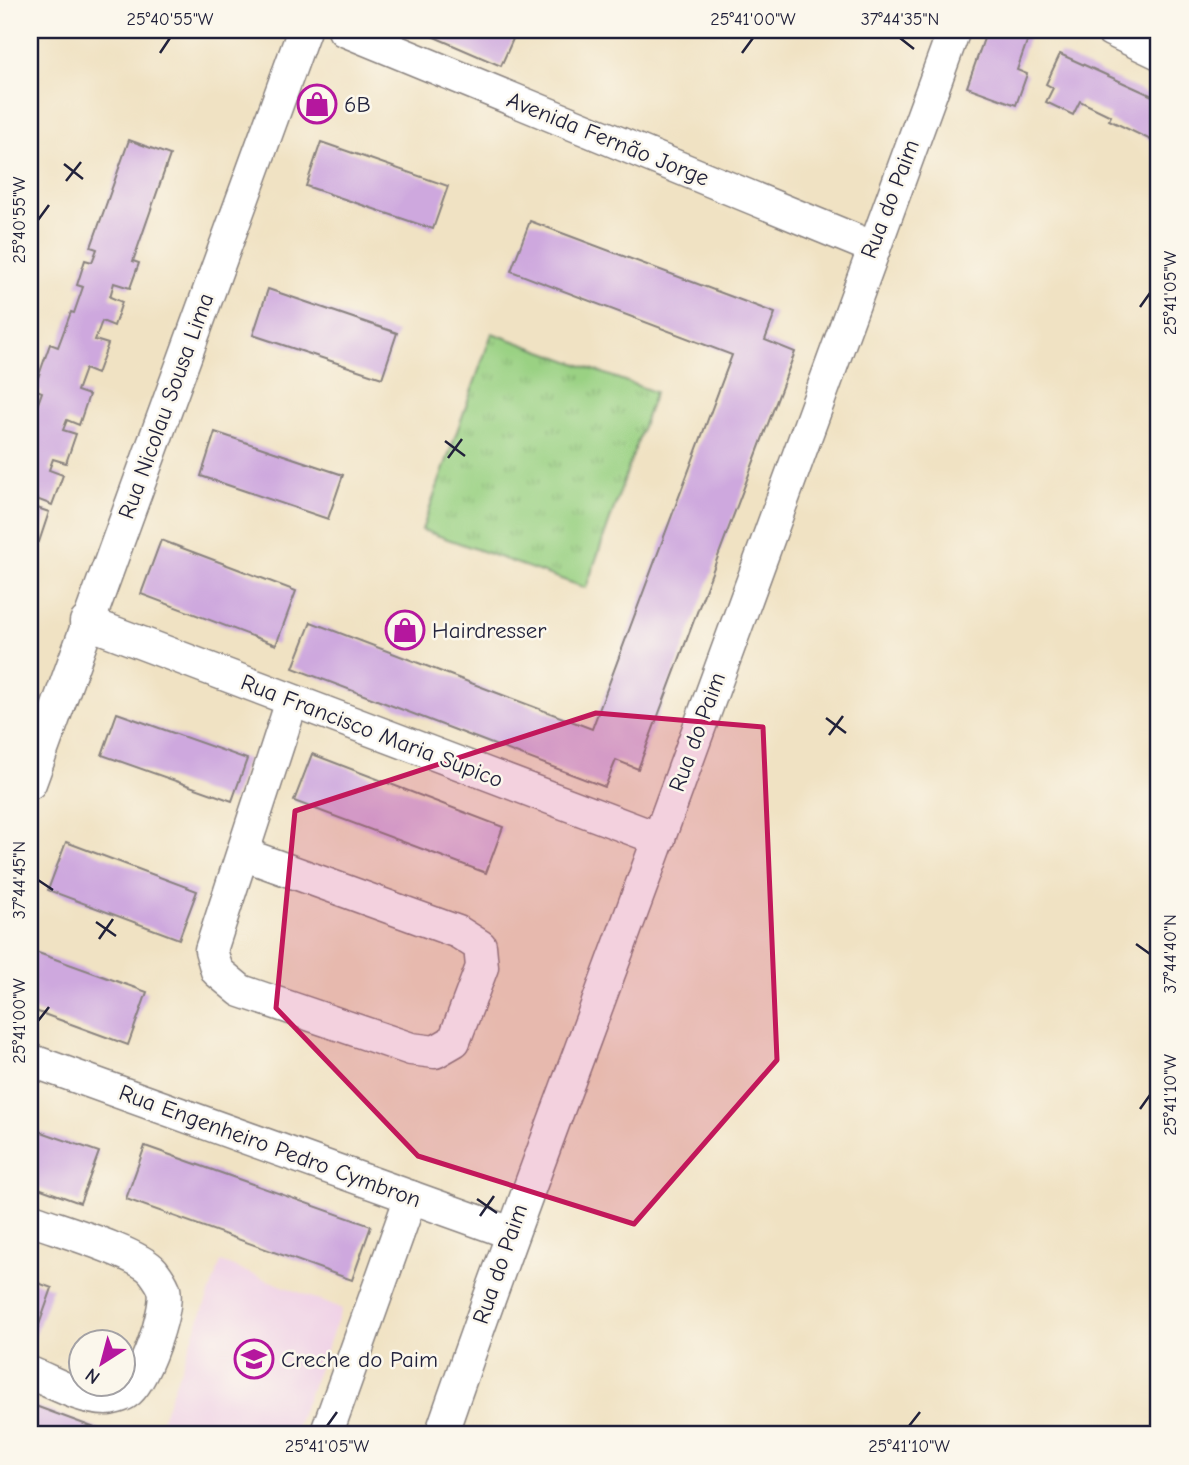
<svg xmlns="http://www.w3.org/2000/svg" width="1189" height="1465" viewBox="0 0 1189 1465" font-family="'Comic Neue',sans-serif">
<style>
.built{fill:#efd0e6}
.grass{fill:url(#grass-tufts);stroke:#5e7a5f;stroke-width:2}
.building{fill:#cea8de}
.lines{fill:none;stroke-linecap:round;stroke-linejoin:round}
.minor-casing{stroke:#89827f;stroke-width:35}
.minor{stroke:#fff;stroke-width:32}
.marked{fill:#c2185b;fill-opacity:0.2;stroke:#c2185b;stroke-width:5;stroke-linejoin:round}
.ticks{fill:none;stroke:#22223b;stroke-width:2.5}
.labels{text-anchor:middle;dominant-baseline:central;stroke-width:5;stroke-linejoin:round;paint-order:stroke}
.poi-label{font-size:23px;fill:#22223b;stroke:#fbf7ec;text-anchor:start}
.street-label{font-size:23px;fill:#22223b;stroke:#fbf7ec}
.neatline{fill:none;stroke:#22223b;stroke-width:2.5}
.ticks-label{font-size:18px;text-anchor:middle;fill:#22223b}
</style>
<defs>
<pattern id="grass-tufts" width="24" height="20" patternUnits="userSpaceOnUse" patternTransform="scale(1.75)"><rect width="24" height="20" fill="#9ad183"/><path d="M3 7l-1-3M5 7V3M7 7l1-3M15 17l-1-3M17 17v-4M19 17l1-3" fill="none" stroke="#84b372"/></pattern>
</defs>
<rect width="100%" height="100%" fill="#fbf7ec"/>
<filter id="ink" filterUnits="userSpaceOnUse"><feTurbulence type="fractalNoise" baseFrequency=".0143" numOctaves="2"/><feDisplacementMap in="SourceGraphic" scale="14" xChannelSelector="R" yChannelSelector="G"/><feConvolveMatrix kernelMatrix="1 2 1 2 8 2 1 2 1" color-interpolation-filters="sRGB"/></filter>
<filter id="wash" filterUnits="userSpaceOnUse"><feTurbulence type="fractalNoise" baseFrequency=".00686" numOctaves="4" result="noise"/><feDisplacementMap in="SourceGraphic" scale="28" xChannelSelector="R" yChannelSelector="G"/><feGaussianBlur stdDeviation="1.57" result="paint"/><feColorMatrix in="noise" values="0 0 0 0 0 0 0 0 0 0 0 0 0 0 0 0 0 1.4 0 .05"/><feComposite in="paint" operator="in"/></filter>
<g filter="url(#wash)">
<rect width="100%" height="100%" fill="#f0e2c3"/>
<polygon class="built" points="221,1262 342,1309 293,1435 174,1435 158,1429"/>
<polygon class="grass" points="492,333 655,392 586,588 422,530"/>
<g id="blocks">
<g class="building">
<polygon points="418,30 517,30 501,66"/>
<polygon points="987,30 1031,30 1017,70 1027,74 1016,105 967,87"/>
<polygon points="1060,54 1159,99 1159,144 1109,120 1111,116 1080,101 1073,115 1046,102 1053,88 1046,84"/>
<polygon points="129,140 170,155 133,261 139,263 130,288 114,283 110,297 122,302 114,326 102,321 95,340 108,344 97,374 85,369 77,391 89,395 79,425 67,420 63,430 76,434 66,463 53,459 49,470 63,475 52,505 34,498 31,506 49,512 39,542 30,539 30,407 36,409 42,392 34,389 50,344 58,347 71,312 74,313 83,287 77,285 85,260 92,262 97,249 91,247"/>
<polygon points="321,142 448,186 433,229 306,186"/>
<polygon points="530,221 775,313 765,340 795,352 638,769 616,760 605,787 293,668 311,622 592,729 732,355 511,271"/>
<polygon points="268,289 397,333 382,378 253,335"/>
<polygon points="215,432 343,475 328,519 201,476"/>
<polygon points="161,540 296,591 276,645 141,594"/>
<polygon points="117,713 247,759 232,801 102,755"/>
<polygon points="312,754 503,827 486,873 294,801"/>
<polygon points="66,842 197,891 179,939 48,890"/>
<polygon points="30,950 147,992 128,1045 30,1009"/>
<polygon points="30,1128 99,1152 80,1203 30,1185"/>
<polygon points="145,1146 371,1226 352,1280 126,1199"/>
<polygon points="30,1280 52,1288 30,1350"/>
<polygon points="30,1404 114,1435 30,1435"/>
</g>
</g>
</g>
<g filter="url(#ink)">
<use href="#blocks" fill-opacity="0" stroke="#89827f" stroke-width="2"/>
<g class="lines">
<defs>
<g id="minor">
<polyline points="344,30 872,247"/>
<polyline points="1111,30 1159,53"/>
<polyline points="86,622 659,839"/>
<polyline points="30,783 304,30"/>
<polyline points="243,854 458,932 480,946 482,967 454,1041 435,1052 411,1049 241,991 217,971 211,950 292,701"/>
<polyline points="30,1060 511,1233"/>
<path d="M30,1219C56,1229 137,1252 153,1271C156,1275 162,1284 164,1289C169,1309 144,1381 126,1393C122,1396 111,1399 106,1399C81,1399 53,1382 30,1373"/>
<polyline points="326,1435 411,1197"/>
<path d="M441,1435C510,1234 587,1035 660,835C758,566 854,297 954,30"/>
</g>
</defs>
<use href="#minor" class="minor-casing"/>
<use href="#minor" class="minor"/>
</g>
</g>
<path class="marked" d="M596,713L763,727L777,1060L634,1224L418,1156L276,1008L295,811Z"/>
<path class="ticks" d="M900,38L914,49M160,53L170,38M742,53L753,38M64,164L83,179M66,181L81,162M38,220L49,205M1140,307L1150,293M445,441L465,456M448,458L462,439M826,718L846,733M829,735L843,716M38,880L53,890M96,922L116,936M99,939L113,919M1136,944L1150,954M38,1021L49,1007M1140,1109L1150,1095M477,1199L497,1213M480,1216L494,1196M327,1426L337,1412M909,1426L920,1412"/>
<defs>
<symbol id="shop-ring" viewBox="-11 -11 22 22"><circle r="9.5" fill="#fbf7ec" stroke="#b5179e" stroke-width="1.5"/><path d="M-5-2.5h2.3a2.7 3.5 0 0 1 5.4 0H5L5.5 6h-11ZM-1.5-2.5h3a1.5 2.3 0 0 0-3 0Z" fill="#b5179e"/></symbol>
<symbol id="school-ring" viewBox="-11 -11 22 22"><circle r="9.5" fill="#fbf7ec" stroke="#b5179e" stroke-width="1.5"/><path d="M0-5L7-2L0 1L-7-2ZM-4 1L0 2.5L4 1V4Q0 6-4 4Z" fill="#b5179e"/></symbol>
</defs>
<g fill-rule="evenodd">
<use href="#shop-ring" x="295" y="82" width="44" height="44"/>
<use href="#shop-ring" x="383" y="608" width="44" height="44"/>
<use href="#school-ring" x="232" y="1337" width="44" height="44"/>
</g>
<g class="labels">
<g class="poi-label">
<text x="344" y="104">6B</text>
<text x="432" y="630">Hairdresser</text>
<text x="281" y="1359">Creche do Paim</text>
</g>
<g class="street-label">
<text transform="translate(608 139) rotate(22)">Avenida Fernão Jorge</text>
<text transform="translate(890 199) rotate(-69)">Rua do Paim</text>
<text transform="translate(166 406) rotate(-70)">Rua Nicolau Sousa Lima</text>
<text transform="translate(372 731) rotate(21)">Rua Francisco Maria Supico</text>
<text transform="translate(697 732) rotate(-70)">Rua do Paim</text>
<text transform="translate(270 1146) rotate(20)">Rua Engenheiro Pedro Cymbron</text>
<text transform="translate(500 1264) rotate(-71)">Rua do Paim</text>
</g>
</g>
<rect width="1189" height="1465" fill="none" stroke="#fbf7ec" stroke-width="77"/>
<g transform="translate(102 1363) rotate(216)"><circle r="33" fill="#fbf7ec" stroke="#a4a2a5" stroke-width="2"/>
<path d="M0-5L12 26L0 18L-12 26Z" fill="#b5179e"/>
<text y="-10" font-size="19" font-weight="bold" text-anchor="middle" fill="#22223b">N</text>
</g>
<rect x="38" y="38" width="1112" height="1388" class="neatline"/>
<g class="ticks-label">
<text x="170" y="25">25°40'55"W</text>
<text x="753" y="25">25°41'00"W</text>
<text x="900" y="25">37°44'35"N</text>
<text transform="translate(19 220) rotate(-90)" y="6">25°40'55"W</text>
<text transform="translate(1170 293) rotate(-90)" y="6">25°41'05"W</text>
<text transform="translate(19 880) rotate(-90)" y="6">37°44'45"N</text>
<text transform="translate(1170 954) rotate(-90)" y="6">37°44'40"N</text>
<text transform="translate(19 1021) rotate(-90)" y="6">25°41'00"W</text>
<text transform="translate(1170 1095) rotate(-90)" y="6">25°41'10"W</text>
<text x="327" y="1452">25°41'05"W</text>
<text x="909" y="1452">25°41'10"W</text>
</g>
</svg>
